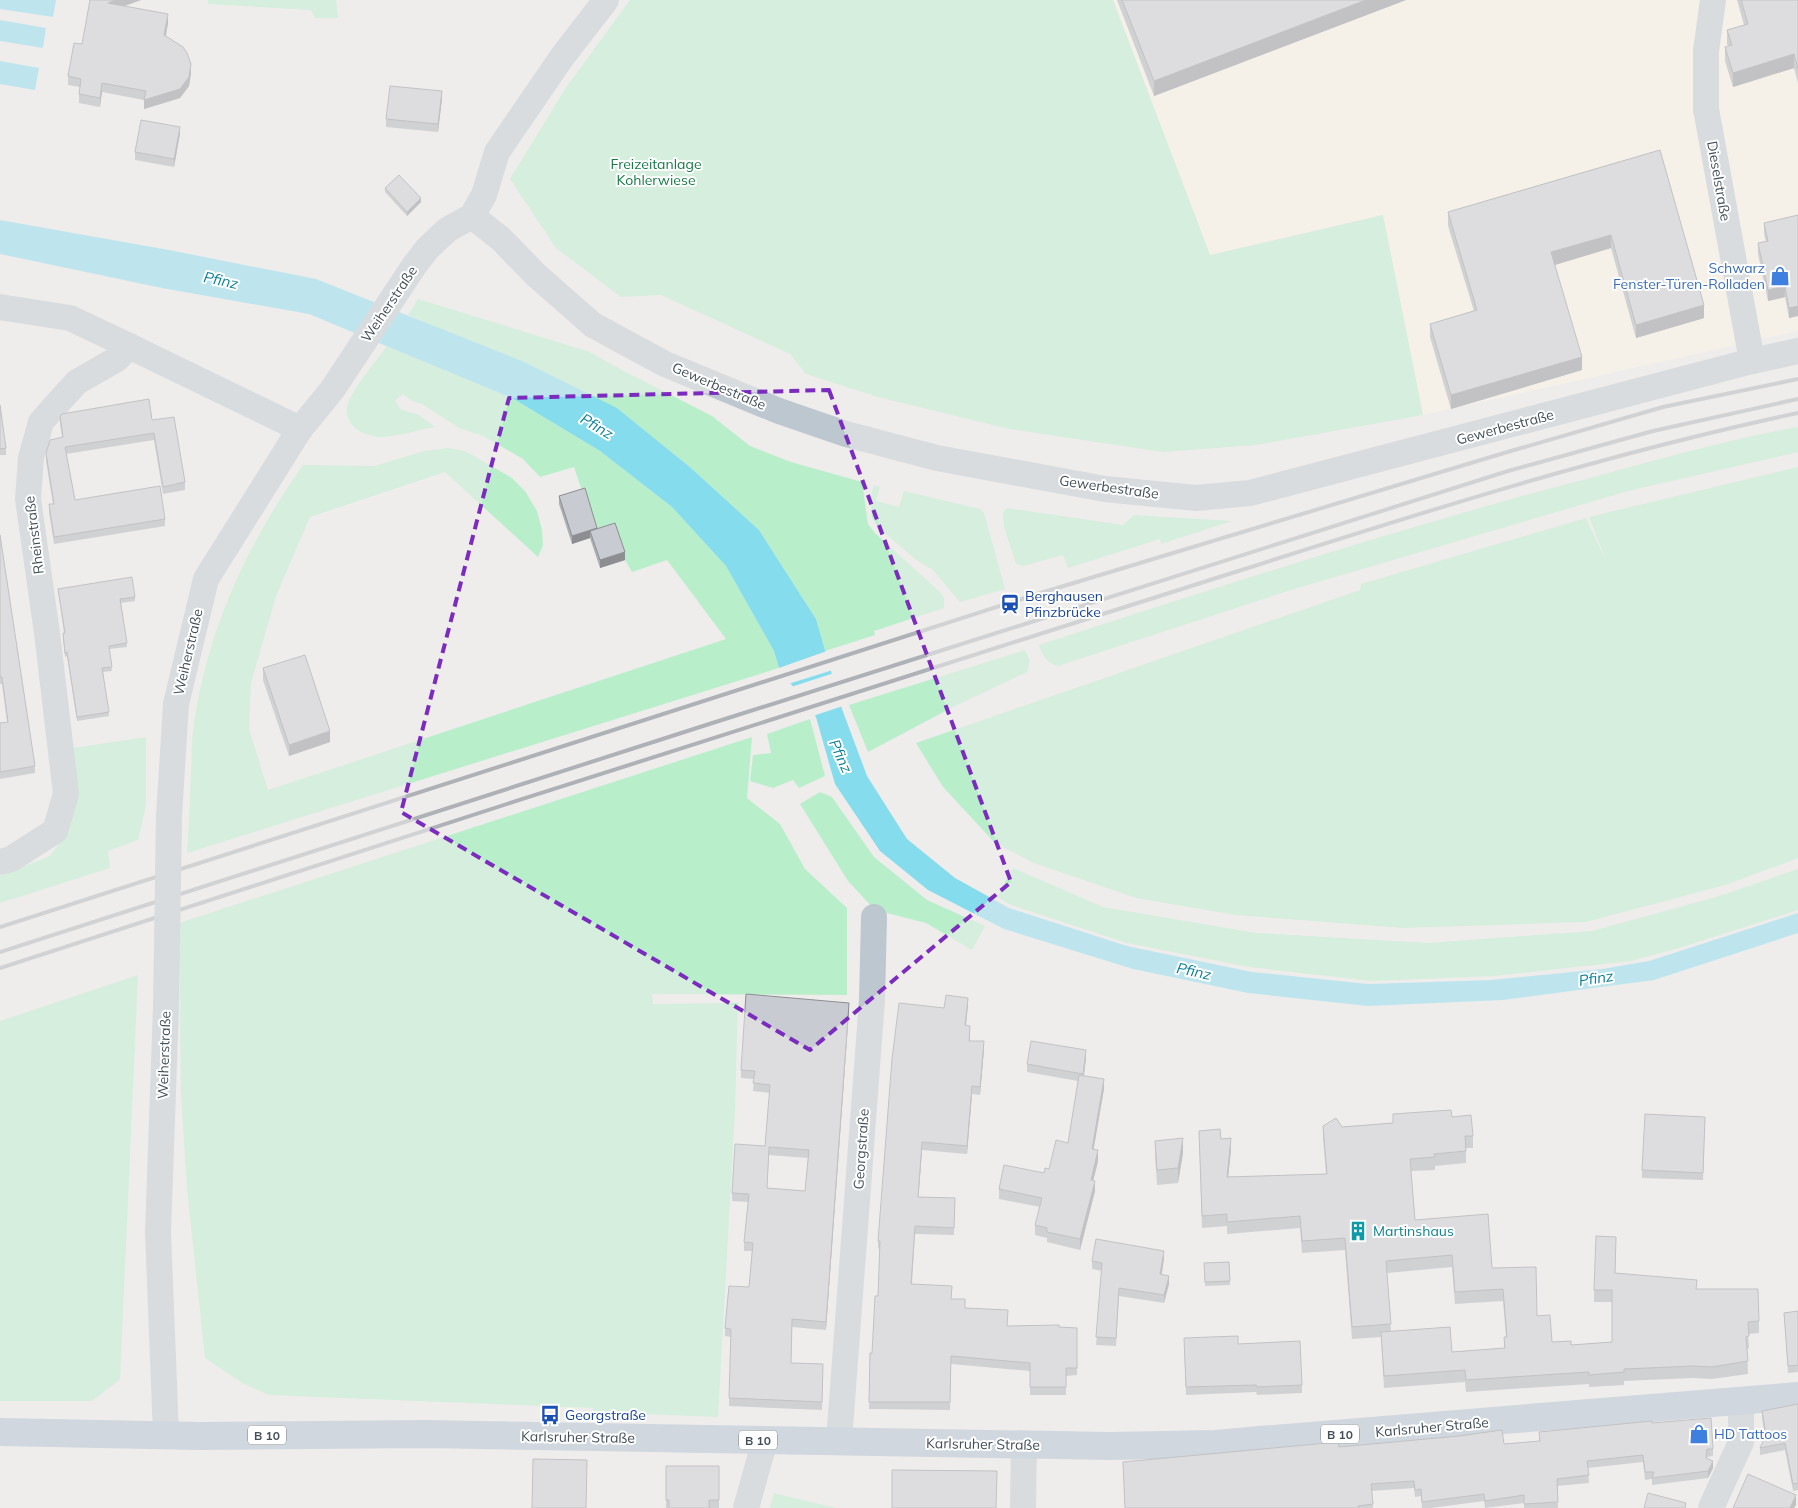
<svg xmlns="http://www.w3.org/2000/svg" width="1798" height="1508" viewBox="0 0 1798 1508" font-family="Mulish,sans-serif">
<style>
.commercial{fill:#fcf3e3}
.green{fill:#b8efca}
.water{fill:#84dced}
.pier{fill:#efecec}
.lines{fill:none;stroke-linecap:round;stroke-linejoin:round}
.street{stroke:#bcc7cf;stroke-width:26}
.primary{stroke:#aabdcc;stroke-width:28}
.rail{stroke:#aeb2b7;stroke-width:4}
.street-bridge{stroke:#bcc7cf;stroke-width:26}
.wall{fill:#acafb4;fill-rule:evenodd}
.shaded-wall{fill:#8c8e92}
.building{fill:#c8cbd1;stroke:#8c8e92;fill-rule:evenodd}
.marked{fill:none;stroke:#7b2cbf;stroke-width:4;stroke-dasharray:10 6;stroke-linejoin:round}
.labels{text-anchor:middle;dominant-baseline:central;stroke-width:4;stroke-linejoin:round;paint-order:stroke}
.shield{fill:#fff;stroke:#7c848b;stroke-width:1}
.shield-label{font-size:12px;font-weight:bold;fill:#445059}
.park-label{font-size:14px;fill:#147b43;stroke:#fff}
.street-label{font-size:14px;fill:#445059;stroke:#fff}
.shop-label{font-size:14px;fill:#366cbe;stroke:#fff;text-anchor:end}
.transit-label{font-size:14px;fill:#164399;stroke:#fff;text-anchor:start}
.culture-label{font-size:14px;fill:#0d838f;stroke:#fff;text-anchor:start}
.water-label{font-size:15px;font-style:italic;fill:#0a8198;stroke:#fff}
</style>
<rect width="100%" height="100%" fill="#efecec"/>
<polygon class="commercial" points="1113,0 1798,0 1798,331 1423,415 1383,215 1210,255"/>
<g class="green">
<polygon points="208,0 336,0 338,18 315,18 311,10 208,4"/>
<polygon points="630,0 1113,0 1210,255 1383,215 1423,415 1256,445 1163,452 1009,429 878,397 806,374 790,354 661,295 621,297 556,248 510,179 565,89"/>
<polygon points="418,299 590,352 618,368 712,416 750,446 791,462 862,482 868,524 875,533 940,592 944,598 944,608 874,631 875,635 825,651 816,619 759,530 691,468 617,408 408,315"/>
<path d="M387,346L512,398L600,451L672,507L726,566L774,651L779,668L187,853C189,826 190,799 191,772C192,759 191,744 193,731C206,632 246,546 303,465L375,466L424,451L448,448L465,451L512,478L525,491L537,511L542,530L543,545L538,557L445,472L310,517L276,596L251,683L249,729L268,790L726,639L667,560L632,572L625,560L615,530L597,536L574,467L540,477L523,459L485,437L459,428L422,404L412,401L403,394L395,400L400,409L419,415L435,427C416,430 398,437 379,437C371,436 360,433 354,427C349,422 346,415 347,407C350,391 377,360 387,346Z"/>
<path d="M1798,427V452L1628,491L1291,590L1058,666C1048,664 1042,655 1039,645C1224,585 1409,525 1597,476C1664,458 1730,439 1798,427Z"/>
<polygon points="1798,467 1798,858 1725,885 1586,922 1404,928 1236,915 1136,898 1034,863 995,843 943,787 916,743 1360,590 1361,584 1586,518 1607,563 1589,517"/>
<polygon points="874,485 880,487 876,501 899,507 904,491 980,509 984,513 1005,589 960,602 933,570 915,559 879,528 872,517 871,495"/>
<polygon points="1007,508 1123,525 1134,515 1232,521 1161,544 1160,539 1068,568 1063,555 1023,566 1016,564 1004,527 1003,512"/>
<polygon points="1025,650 1030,661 1027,672 953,707 868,752 849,705"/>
<polygon points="810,719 825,776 799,788 793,780 773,788 750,781 753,755 771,753 767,734"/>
<polygon points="146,737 146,805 138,840 108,851 110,868 0,903 0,876 50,856 67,834 67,749"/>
<polygon points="752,737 747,798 780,824 805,869 847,908 847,995 652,994 653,1004 738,1003 735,1110 718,1417 593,1412 593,1408 269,1395 242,1383 205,1358 187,1189 181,1094 179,923"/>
<polygon points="820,792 832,797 874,857 927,900 985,926 972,950 926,923 875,910 848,881 800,804"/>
<polygon points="1013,868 1103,907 1256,933 1428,943 1592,931 1716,897 1798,869 1798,910 1682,947 1631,961 1495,976 1372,981 1249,967 1127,943 1011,905 997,897"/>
<polygon points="138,975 120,1379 92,1401 0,1401 0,1021"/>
<polygon points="774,1493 836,1508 770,1508"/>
</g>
<g class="water">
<polygon points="0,0 56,0 53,17 0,9"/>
<polygon points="0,20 46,28 43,48 0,41"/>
<polygon points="0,61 39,68 35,90 0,84"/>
<polygon points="0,220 169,250 316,279 522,361 617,408 691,468 759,530 816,619 842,709 867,776 907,839 955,878 1009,908 1127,946 1252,972 1368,984 1491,980 1602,969 1649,961 1798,913 1798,933 1654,980 1503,1000 1368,1006 1248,993 1133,969 1004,929 928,890 880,851 835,784 816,717 779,668 774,651 726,566 672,507 600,451 512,398 309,314 162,288 0,254"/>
</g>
<g class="pier">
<polygon points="827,651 833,670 788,684 776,669"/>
<polygon points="834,673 843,706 813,716 791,687"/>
</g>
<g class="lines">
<g class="street">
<polyline points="1713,0 1706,51 1706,109 1752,361"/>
<polyline points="472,216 501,239 536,275 593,325 665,364 779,411 846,434 937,458 1105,489 1196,498 1250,493 1752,361 1798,351"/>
<polyline points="0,307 70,318 129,346"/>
<polyline points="169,816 176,704 206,579 300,429 332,390 414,266 427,249 447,230 472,216 484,195 497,152 562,57 606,0"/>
<polyline points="0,862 11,859 55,831 66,794 47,633 28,499 31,458 41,422 56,405 77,382 117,359 129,346 300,429"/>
<polyline points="166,1007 158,1232 166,1435"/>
<polyline points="839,1441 872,1000 874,917"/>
<polyline points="746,1508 765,1440"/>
<polyline points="1023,1508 1024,1445"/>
<polyline points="1711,1508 1741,1442 1741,1402"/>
</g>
<polyline class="primary" points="0,1432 199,1436 426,1434 1110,1446 1216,1444 1260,1440 1798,1396"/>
<g class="rail">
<polyline points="0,927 1034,595 1504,453 1663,407 1798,379"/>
<polyline points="0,952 703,726 1508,471 1653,431 1798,399"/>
<path d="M0,968C363,850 726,733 1090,618C1324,545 1557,464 1798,413"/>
</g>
<polyline class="street-bridge" points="166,1007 169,816"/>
</g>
<g class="wall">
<polygon points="90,0 141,0 124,6 168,23 166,36 191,73 189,86 180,98 144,109 144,100 102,92 100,107 79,103 79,94 80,87 68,85 68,76 82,44"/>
<polygon points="1117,0 1406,0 1154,96"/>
<polygon points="1737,0 1798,0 1798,83 1794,68 1733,87 1725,61 1725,47 1728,46 1727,44 1727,30 1744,25"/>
<polygon points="442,99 438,132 386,127 386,119"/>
<polygon points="180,134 174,167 135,160 135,152"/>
<polygon points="1660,150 1704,318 1636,338 1611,248 1555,265 1582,370 1451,409 1430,337 1430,324 1474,311 1448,226 1448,212"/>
<polygon points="385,188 421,202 407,216 385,192"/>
<polygon points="1798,215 1798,316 1789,318 1785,297 1768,301 1758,254 1758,243 1766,242 1764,233 1764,223"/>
<polygon points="0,405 6,448 6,455 0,455"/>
<polygon points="60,416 152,420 185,482 185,490 163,494 154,440 66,454 75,500 165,519 165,526 54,544 49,512 49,504 53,504 46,461 46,453 62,437 60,424"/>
<polygon points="559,496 597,528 625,560 600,568 590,538 572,544 559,504"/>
<polygon points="0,535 35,766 35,773 0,779 0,723 7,722 2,684 0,684"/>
<polygon points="58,589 135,597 135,601 121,603 127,647 109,649 112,671 103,672 109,716 77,721 67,656 65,657 63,637 63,633 64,633"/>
<polygon points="263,668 330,742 289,756 263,680"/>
<polygon points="968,1005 966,1025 970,1034 970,1041 984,1049 980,1095 972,1094 967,1154 922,1150 918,1197 955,1198 954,1235 915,1234 912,1284 951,1299 965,1308 1008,1326 1077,1328 1077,1375 1066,1376 1066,1395 1030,1395 1030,1371 951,1364 950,1410 869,1409 870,1353 872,1353 878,1296 880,1249 878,1248 878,1241 944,1008"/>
<path d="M849,1011L826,1330L792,1327L791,1363L823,1364L822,1410L729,1406L731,1337L725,1336V1328L749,1287L752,1251H744V1242L748,1202L732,1201V1193L765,1146L770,1093L753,1091L754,1079L741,1078V1070ZM769,1155L808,1158L805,1191L767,1188Z"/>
<polygon points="1086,1058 1084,1076 1104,1089 1093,1149 1098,1161 1093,1180 1095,1191 1080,1250 1047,1242 1047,1238 1035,1235 1035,1225 1040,1207 999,1199 999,1189 1044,1173 1049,1169 1068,1143 1078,1081 1027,1072 1027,1064"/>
<path d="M1393,1114L1452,1117L1473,1136V1148H1466V1163L1435,1166V1170L1411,1171L1415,1220L1492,1268L1537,1316L1552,1342L1571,1345L1612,1342V1302H1594V1290L1616,1249L1615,1273L1697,1289L1759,1321V1333L1748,1334L1749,1348L1747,1349L1748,1374L1712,1379L1693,1378L1624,1381V1385L1589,1387V1384L1466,1392L1465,1382L1384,1388L1381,1337L1352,1339L1345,1250L1302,1253L1300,1228L1227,1234V1226L1202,1228L1199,1131L1221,1139L1231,1150L1228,1177L1326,1174L1323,1138V1126L1342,1127L1393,1123ZM1452,1267L1455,1304L1503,1301L1506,1337H1504V1348L1452,1352L1391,1331L1387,1273Z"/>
<polygon points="1705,1117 1703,1180 1642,1178 1642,1170"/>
<polygon points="1155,1141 1183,1153 1178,1183 1157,1185 1155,1156"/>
<polygon points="1164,1259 1162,1274 1169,1284 1164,1303 1119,1296 1116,1346 1096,1345 1102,1271 1092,1269 1092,1261"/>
<polygon points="1229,1262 1230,1285 1205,1286 1204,1263"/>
<polygon points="1798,1311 1798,1372 1788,1373 1784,1313"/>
<polygon points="1238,1344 1302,1385 1302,1393 1257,1395 1256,1392 1186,1395 1184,1346"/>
<polygon points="1798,1404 1798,1490 1793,1491 1785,1450 1760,1455 1760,1448 1765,1437 1762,1418 1762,1411"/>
<polygon points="1652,1423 1713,1449 1713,1456 1707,1457 1707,1458 1713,1468 1708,1478 1652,1485 1652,1479 1645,1480 1643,1462 1588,1468 1589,1483 1557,1486 1558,1508 1524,1508 1524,1503 1485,1508 1484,1501 1431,1508 1422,1508 1421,1496 1415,1497 1414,1488 1372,1491 1373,1508 1125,1508 1123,1462 1339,1447 1504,1444 1539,1441 1539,1432"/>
<rect x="666" y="1466" width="53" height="42"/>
</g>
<g class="shaded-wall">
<polygon points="116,0 141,0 108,12 108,3"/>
<polygon points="1366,0 1406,0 1154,96 1154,81"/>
<polygon points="168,14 168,23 164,44 164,35"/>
<polygon points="1794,54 1794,68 1733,87 1733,73"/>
<polygon points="191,64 191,73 189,86 180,98 144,109 144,100"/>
<polygon points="102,83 102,92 100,107 100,98"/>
<polygon points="442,91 442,99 438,132 438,124"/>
<polygon points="180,127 180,134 174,167 174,159"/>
<polygon points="421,198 421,202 407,216 407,212"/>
<polygon points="1611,235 1611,248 1551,266 1551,252"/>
<polygon points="1785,286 1785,297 1768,301 1768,290"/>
<polygon points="1704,305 1704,318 1636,338 1636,325"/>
<polygon points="1798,306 1798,316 1789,318 1789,308"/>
<polygon points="1582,357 1582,370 1451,409 1451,395"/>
<polygon points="597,528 590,531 590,538 572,544 572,536"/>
<polygon points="625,552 625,560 600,568 600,560"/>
<polygon points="330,731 330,742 289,756 289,745"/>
<polygon points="968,998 968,1005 965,1033 965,1025"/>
<polygon points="849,1003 849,1011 826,1330 826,1322"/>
<polygon points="984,1041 984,1049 980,1095 980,1087"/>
<polygon points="1086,1050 1086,1058 1083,1082 1083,1074"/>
<polygon points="1104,1079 1104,1089 1092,1159 1092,1149"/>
<polygon points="972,1086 972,1094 967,1154 967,1146"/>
<polygon points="1183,1138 1183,1153 1178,1183 1178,1168"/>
<polygon points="1231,1138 1231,1150 1227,1189 1227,1177"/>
<polygon points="922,1142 922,1150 918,1204 918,1197"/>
<polygon points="1098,1150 1098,1161 1091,1190 1091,1180"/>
<polygon points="1095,1181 1095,1191 1080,1250 1080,1239"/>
<polygon points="1164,1251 1164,1259 1160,1281 1160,1274"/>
<polygon points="1169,1276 1169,1284 1164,1303 1164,1295"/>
<polygon points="1713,1461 1713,1468 1708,1478 1708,1471"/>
<polygon points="1796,1495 1796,1505 1794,1508 1790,1508"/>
</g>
<g class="building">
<polygon points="90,0 116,0 108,3 168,14 164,35 183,47 187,53 191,64 189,77 180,89 144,100 146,91 102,83 100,98 79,94 81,79 68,76 74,43 82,44"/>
<polygon points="1122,0 1366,0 1154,81"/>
<polygon points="1741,0 1798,0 1798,69 1794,54 1733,73 1725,47 1732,45 1727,30 1748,24"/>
<polygon points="390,86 442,91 438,124 386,119"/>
<polygon points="141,120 180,127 174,159 135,152"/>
<polygon points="1660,150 1704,305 1636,325 1611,235 1551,252 1582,357 1451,395 1430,324 1477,310 1448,212"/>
<polygon points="399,175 421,198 407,212 385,188"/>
<polygon points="1798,215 1798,306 1789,308 1785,286 1768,290 1758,243 1768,241 1764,223"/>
<polygon points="149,399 152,420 174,417 185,482 163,487 154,433 65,447 75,500 160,486 165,519 54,537 49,504 54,504 46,453 50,440 63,437 60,416 62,414"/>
<polygon points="0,405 6,448 0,449"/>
<polygon points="585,488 597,528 572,536 559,496"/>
<polygon points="615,523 625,552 600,560 590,531"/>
<polygon points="0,535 35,766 0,772 0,723 8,722 2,677 0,677"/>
<polygon points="132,577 135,597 120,599 127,643 109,646 112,667 102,668 109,712 77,717 67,652 65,653 63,633 65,633 58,589"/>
<polygon points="305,655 330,731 289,745 263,668"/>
<path d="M746,994L849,1003L826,1322L792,1319L791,1363L823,1364L822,1402L729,1398L731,1329L725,1328L729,1286L749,1287L753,1243L744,1242L749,1194L732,1193L735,1144L765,1146L770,1085L753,1083L755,1071L741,1070ZM769,1147L809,1150L805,1191L767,1188Z"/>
<polygon points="946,995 968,998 965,1025 970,1026 969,1041 984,1041 980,1087 972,1086 967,1146 922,1142 918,1197 955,1198 954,1228 915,1226 911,1284 952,1286 951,1299 965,1299 965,1308 1008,1310 1007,1326 1059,1325 1059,1327 1077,1328 1077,1368 1066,1368 1066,1387 1030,1387 1030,1363 951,1356 950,1402 869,1402 870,1353 872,1353 875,1296 878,1296 880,1241 878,1241 892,1059 899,1003 944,1008"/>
<polygon points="1031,1041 1086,1050 1083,1074 1027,1064"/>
<polygon points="1079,1075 1104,1079 1092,1149 1098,1150 1091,1180 1095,1181 1080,1239 1047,1232 1047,1228 1035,1225 1042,1198 999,1189 1004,1165 1044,1173 1045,1168 1049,1169 1056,1140 1068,1143"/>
<polygon points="1451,1110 1452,1117 1471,1115 1473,1136 1465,1136 1466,1151 1434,1154 1435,1157 1410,1159 1415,1220 1488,1214 1492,1268 1536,1267 1537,1316 1550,1315 1552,1342 1571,1341 1571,1345 1612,1342 1612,1290 1594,1290 1596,1236 1616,1237 1615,1273 1697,1280 1696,1289 1758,1289 1759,1321 1748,1322 1749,1336 1746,1337 1748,1361 1712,1367 1693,1366 1624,1369 1624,1372 1589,1375 1589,1372 1466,1380 1465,1370 1384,1376 1381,1332 1450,1327 1452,1352 1505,1348 1504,1337 1507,1337 1503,1289 1455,1292 1452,1255 1386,1261 1391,1324 1352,1327 1345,1238 1302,1241 1300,1216 1227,1222 1227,1214 1202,1216 1199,1131 1220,1129 1221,1139 1231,1138 1227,1177 1327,1174 1323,1126 1336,1118 1342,1127 1393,1123 1393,1114"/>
<polygon points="1645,1114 1705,1117 1703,1173 1642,1170"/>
<polygon points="1183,1138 1178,1168 1157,1170 1155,1141"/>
<polygon points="1096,1239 1164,1251 1160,1274 1169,1276 1164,1295 1119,1288 1116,1338 1096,1337 1102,1263 1092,1261"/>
<polygon points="1229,1262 1230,1281 1205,1282 1204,1263"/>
<polygon points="1798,1311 1798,1365 1788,1366 1784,1313"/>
<polygon points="1238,1336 1238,1344 1300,1341 1302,1385 1257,1387 1256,1385 1186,1387 1184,1338"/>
<polygon points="1798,1404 1798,1483 1793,1484 1785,1443 1760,1448 1766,1435 1762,1411"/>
<polygon points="1711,1418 1713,1449 1707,1449 1706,1458 1713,1461 1708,1471 1652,1478 1654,1472 1645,1472 1643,1455 1587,1461 1589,1475 1557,1479 1558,1502 1524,1504 1524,1495 1485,1501 1484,1494 1422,1502 1421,1489 1415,1490 1414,1481 1371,1484 1373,1504 1358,1506 1358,1508 1125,1508 1123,1462 1338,1442 1339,1447 1459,1436 1502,1430 1504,1444 1540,1441 1539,1432 1652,1421 1652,1423"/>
<polygon points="533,1459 587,1460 586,1508 532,1508"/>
<polygon points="666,1466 719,1466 719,1500 709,1500 709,1508 669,1508 669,1500 666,1500"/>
<polygon points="892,1470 997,1471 996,1508 892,1508"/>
<polygon points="1748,1474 1796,1495 1790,1508 1733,1508"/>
<polygon points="1648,1493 1686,1503 1685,1508 1644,1508"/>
</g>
<path d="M0 0H1798V1508H0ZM829,390L1011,882L810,1050L401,812L509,398Z" fill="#efecec" fill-opacity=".55" fill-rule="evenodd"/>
<path class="marked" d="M829,390L1011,882L810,1050L401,812L509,398Z"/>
<defs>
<symbol id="shop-bare" viewBox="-9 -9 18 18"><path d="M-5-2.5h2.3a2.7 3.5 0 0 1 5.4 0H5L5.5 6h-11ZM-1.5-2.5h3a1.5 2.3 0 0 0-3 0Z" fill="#3f7fe0" stroke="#fff" stroke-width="2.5" paint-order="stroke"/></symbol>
<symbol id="station-bare" viewBox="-9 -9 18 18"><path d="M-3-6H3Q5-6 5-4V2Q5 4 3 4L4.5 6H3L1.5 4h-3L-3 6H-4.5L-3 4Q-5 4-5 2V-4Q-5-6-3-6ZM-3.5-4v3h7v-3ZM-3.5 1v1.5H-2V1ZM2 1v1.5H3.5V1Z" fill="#1a4fb4" stroke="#fff" stroke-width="2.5" paint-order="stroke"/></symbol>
<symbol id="building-bare" viewBox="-9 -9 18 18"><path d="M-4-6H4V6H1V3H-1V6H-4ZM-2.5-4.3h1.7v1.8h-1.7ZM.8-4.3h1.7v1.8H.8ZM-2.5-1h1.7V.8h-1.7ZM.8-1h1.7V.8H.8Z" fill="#0f9aa8" stroke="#fff" stroke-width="2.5" paint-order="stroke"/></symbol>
<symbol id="bus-bare" viewBox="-9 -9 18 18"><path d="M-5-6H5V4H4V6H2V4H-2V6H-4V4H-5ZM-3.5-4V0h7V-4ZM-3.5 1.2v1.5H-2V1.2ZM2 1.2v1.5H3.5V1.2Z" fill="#1a4fb4" stroke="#fff" stroke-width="2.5" paint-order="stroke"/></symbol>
</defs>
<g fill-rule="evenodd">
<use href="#shop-bare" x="1766" y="262" width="28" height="28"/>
<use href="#station-bare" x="996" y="590" width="28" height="28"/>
<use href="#building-bare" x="1344" y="1217" width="28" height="28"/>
<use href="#bus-bare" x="536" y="1401" width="28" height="28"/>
<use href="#shop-bare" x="1685" y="1420" width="28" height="28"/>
</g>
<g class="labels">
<g class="shield">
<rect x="1321" y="1424.5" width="38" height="19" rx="4"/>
<rect x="248" y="1425.5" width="38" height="19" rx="4"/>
<rect x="739" y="1430.5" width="38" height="19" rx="4"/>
</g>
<g class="shield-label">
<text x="1340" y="1434">B 10</text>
<text x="267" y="1435">B 10</text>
<text x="758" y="1440">B 10</text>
</g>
<g class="park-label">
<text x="656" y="164">Freizeitanlage<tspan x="656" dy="16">Kohlerwiese</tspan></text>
</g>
<g class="street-label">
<text transform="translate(1719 181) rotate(80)">Dieselstraße</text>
<text transform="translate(389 304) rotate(-56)">Weiherstraße</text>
<text transform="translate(719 386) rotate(23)">Gewerbestraße</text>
<text transform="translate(1505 427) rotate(-15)">Gewerbestraße</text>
<text transform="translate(1109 487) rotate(8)">Gewerbestraße</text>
<text transform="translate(34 535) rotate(-97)">Rheinstraße</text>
<text transform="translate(188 652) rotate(-77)">Weiherstraße</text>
<text transform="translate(164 1055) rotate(-88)">Weiherstraße</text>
<text transform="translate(861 1149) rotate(-86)">Georgstraße</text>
<text transform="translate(1432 1427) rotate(-5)">Karlsruher Straße</text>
<text transform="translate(578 1437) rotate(1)">Karlsruher Straße</text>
<text transform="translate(983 1444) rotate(1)">Karlsruher Straße</text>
</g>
<g class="shop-label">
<text x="1765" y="268">Schwarz<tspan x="1765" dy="16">Fenster-Türen-Rolladen</tspan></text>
<text x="1714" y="1434" text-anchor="start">HD Tattoos</text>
</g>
<g class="transit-label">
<text x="1025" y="596">Berghausen<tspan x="1025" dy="16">Pfinzbrücke</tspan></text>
<text x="565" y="1415">Georgstraße</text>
</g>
<g class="culture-label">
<text x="1373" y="1231">Martinshaus</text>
</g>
<g class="water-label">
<text transform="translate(221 280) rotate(12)">Pfinz</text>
<text transform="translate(597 426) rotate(31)">Pfinz</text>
<text transform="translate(841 756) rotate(66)">Pfinz</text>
<text transform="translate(1194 971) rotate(12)">Pfinz</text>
<text transform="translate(1596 978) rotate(-8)">Pfinz</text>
</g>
</g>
</svg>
